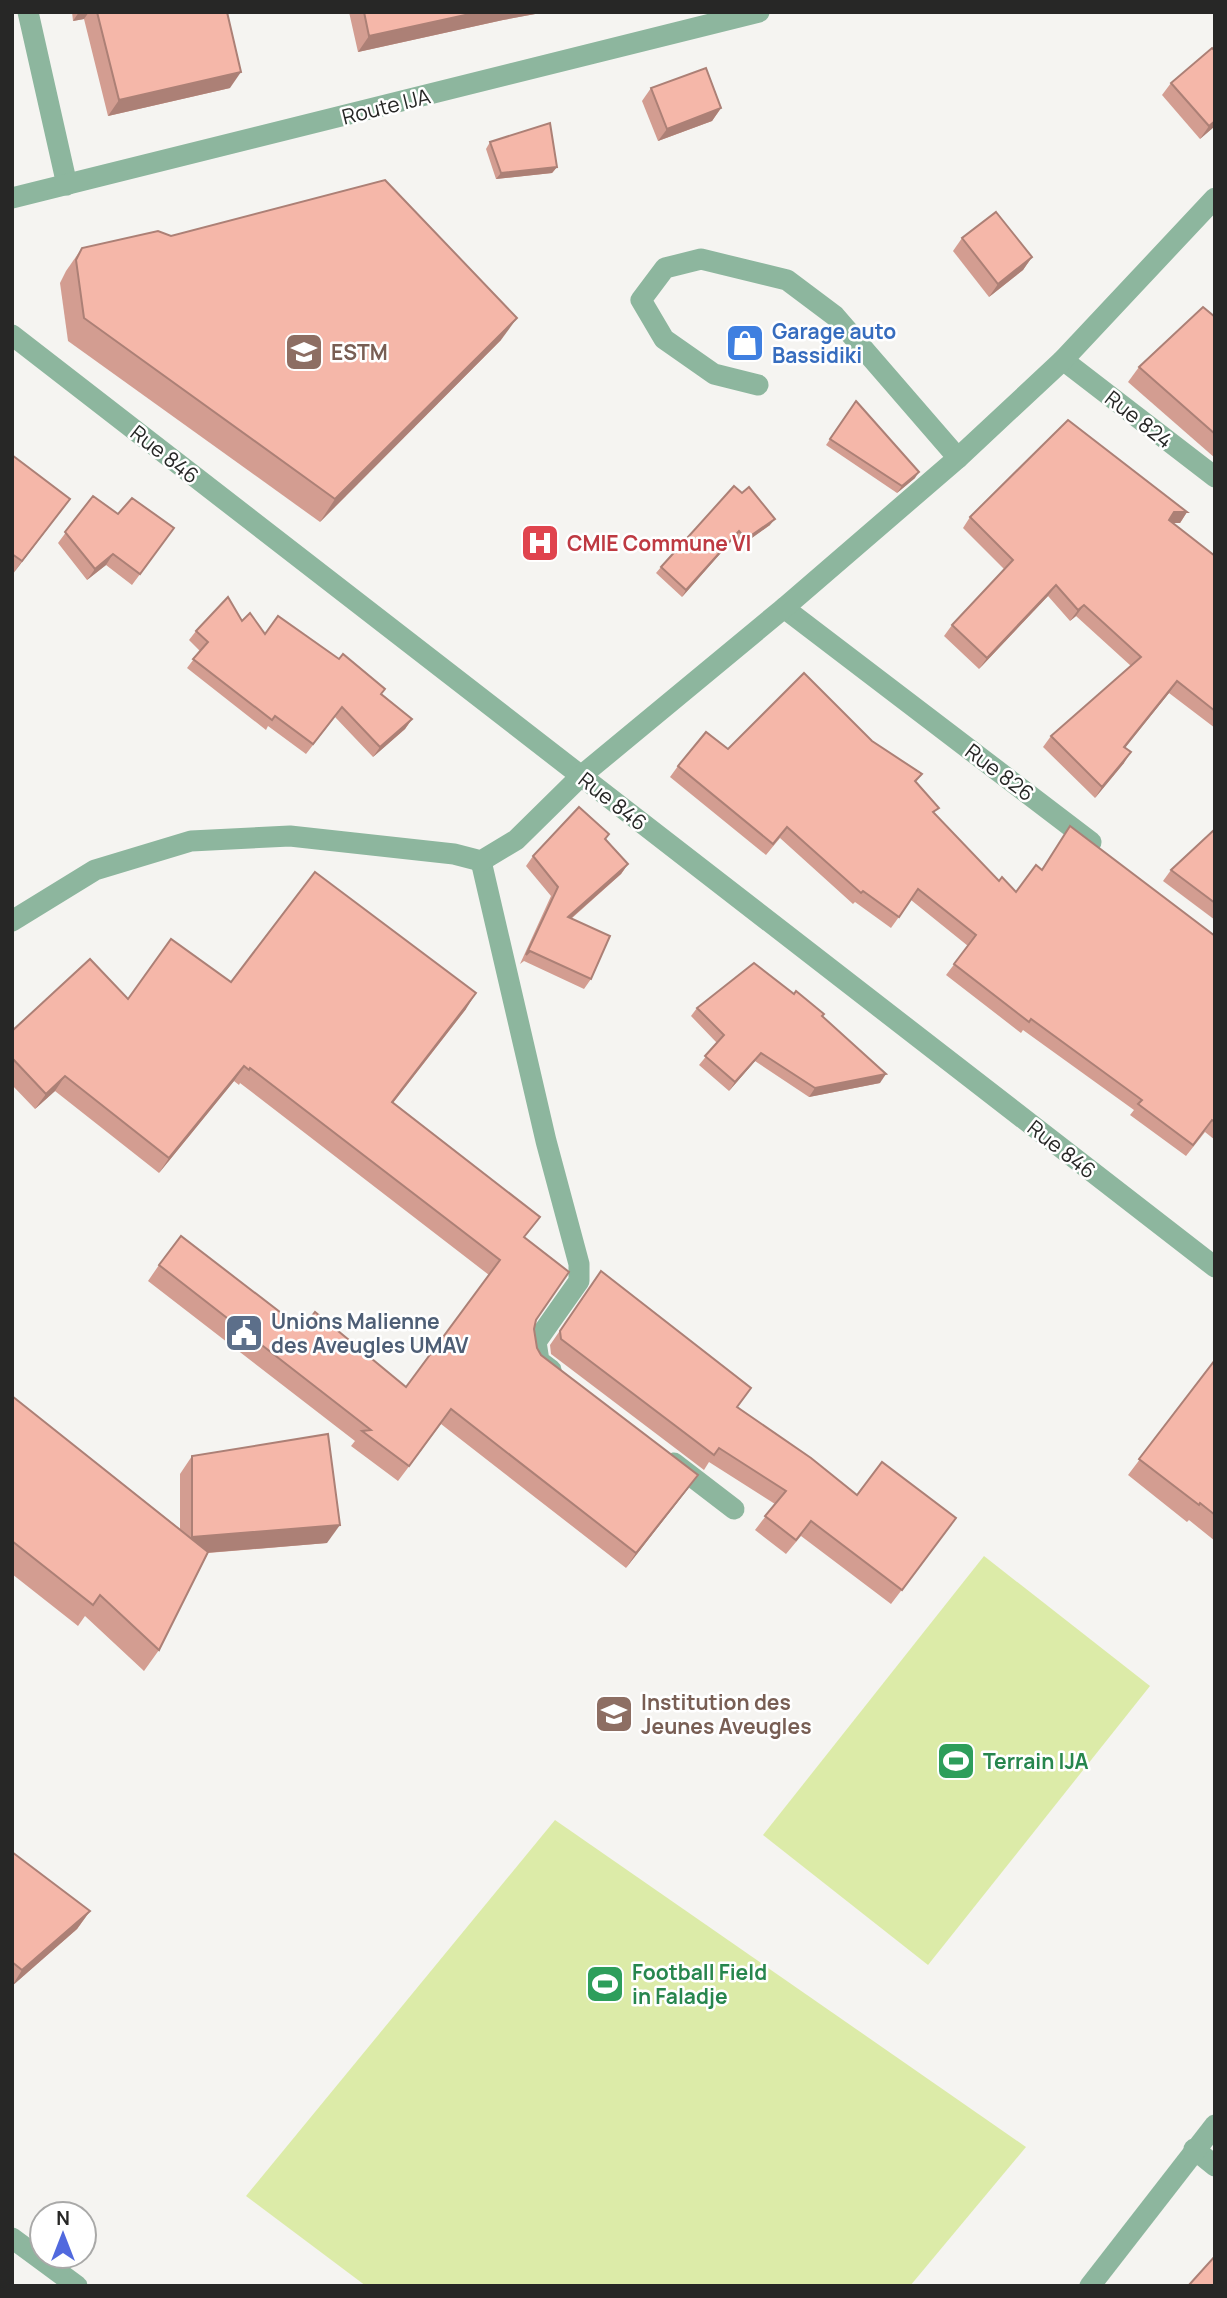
<svg xmlns="http://www.w3.org/2000/svg" width="1227" height="2298" viewBox="0 0 1227 2298" font-family="Manrope,sans-serif">
<style>
.green{fill:#dceba8}
.lines{fill:none;stroke-linecap:round;stroke-linejoin:round}
.minor{stroke:#8db69e;stroke-width:21}
.wall{fill:#d39d91}
.shaded-wall{fill:#ac8076}
.building{fill:#f5b7a9;stroke:#ac8076;stroke-width:2}
.labels{text-anchor:middle;dominant-baseline:central;stroke-width:5;stroke-linejoin:round;paint-order:stroke}
.street-label{font-size:21px;fill:#272726;stroke:#fff}
.shop-label{font-size:21px;font-weight:bold;fill:#366cbe;stroke:#fff;text-anchor:start}
.education-label{font-size:21px;font-weight:bold;fill:#785e54;stroke:#fff;text-anchor:start}
.health-label{font-size:21px;font-weight:bold;fill:#be3a42;stroke:#fff;text-anchor:start}
.service-label{font-size:21px;font-weight:bold;fill:#4e5e75;stroke:#fff;text-anchor:start}
.leisure-label{font-size:21px;font-weight:bold;fill:#27864d;stroke:#fff;text-anchor:start}
</style>
<rect width="100%" height="100%" fill="#f5f4f1"/>
<g class="green">
<polygon points="984,1556 1150,1686 928,1965 763,1835"/>
<polygon points="555,1820 1026,2147 910,2286 366,2286 246,2196"/>
</g>
<g class="lines">
<g class="minor">
<polyline points="28,12 67,185"/>
<polyline points="12,198 759,12"/>
<polyline points="12,335 1215,1267"/>
<polyline points="1063,360 1215,477"/>
<polyline points="758,385 714,374 664,339 641,300 665,268 701,259 787,280 835,316 958,458"/>
<polyline points="784,608 1091,842"/>
<polyline points="481,861 546,1141 579,1264 579,1281 536,1342 539,1361 551,1370"/>
<polyline points="12,921 95,870 191,841 290,836 454,854 481,861 516,840 581,776 784,608 958,458 1063,360 1215,198"/>
<polyline points="674,1463 734,1509"/>
<polyline points="1194,2149 1215,2166"/>
<polyline points="12,2238 77,2286"/>
<polyline points="1090,2286 1215,2125"/>
</g>
</g>
<g class="wall">
<polygon points="72,12 227,12 230,88 108,116 84,19 73,21"/>
<polygon points="349,12 546,12 503,20 358,52"/>
<polygon points="1171,83 1215,126 1200,139 1162,95"/>
<polygon points="651,88 721,108 712,121 658,141 642,101"/>
<polygon points="490,142 557,167 552,173 496,179 486,149"/>
<polygon points="962,238 1032,257 1023,270 989,297 953,251"/>
<polygon points="82,248 501,340 320,522 68,341 60,283 66,271"/>
<polygon points="1215,317 1215,458 1128,382 1139,367"/>
<polygon points="856,401 915,478 897,493 826,445"/>
<polygon points="12,455 70,499 12,575"/>
<polygon points="734,486 770,525 742,545 734,538 682,597 656,573 661,567"/>
<polygon points="93,496 118,514 174,528 132,585 106,565 87,580 58,543"/>
<polygon points="1187,512 1180,523 1173,523 1215,556 1215,728 1169,693 1125,747 1124,763 1095,798 1043,747 1051,736 1131,666 1076,616 1070,621 1048,596 979,669 944,636 952,625 1004,569 963,528 970,517"/>
<polygon points="242,621 382,694 412,719 405,729 373,757 335,717 306,754 268,726 266,730 187,668 200,651 189,640 196,631"/>
<polygon points="872,741 922,774 916,782 935,814 999,881 1016,892 1042,869 1070,826 1215,936 1215,1140 1205,1132 1186,1156 1130,1115 1134,1110 1023,1030 1021,1033 946,975 968,946 911,900 891,928 855,902 853,904 780,838 766,855 670,777 678,766 728,749"/>
<polygon points="1215,829 1215,920 1163,881 1171,870"/>
<polygon points="609,834 606,839 628,864 621,874 571,919 591,979 584,989 524,961 520,964 551,896 526,866 533,856"/>
<polygon points="231,982 466,1009 393,1103 525,1238 536,1320 534,1329 537,1348 541,1355 698,1475 687,1490 626,1568 441,1424 398,1481 351,1446 355,1441 148,1281 159,1265 302,1329 406,1387 489,1275 240,1083 239,1085 234,1081 159,1173 55,1091 35,1109 12,1085 12,1031 128,999"/>
<polygon points="697,1008 822,1016 880,1083 809,1097 755,1061 729,1091 699,1065 717,1043 691,1016"/>
<polygon points="601,1271 737,1407 857,1495 946,1532 891,1604 801,1536 786,1554 755,1530 775,1504 709,1462 704,1470 551,1354 550,1345"/>
<polygon points="1215,1360 1215,1541 1189,1520 1187,1522 1128,1475"/>
<polygon points="12,1396 180,1529 180,1474 192,1456 327,1543 208,1553 159,1650 144,1671 85,1616 78,1626 12,1574"/>
<polygon points="12,1852 90,1911 77,1929 12,1986"/>
</g>
<g class="shaded-wall">
<polygon points="79,12 89,12 84,19 73,21"/>
<polygon points="479,12 546,12 503,20 358,52 369,36"/>
<polygon points="241,72 230,88 108,116 119,100"/>
<polygon points="721,108 712,121 658,141 667,129"/>
<polygon points="1215,121 1215,126 1200,139 1209,126"/>
<polygon points="557,167 552,173 496,179 501,173"/>
<polygon points="1032,257 1023,270 989,297 998,284"/>
<polygon points="517,318 501,340 320,522 335,499"/>
<polygon points="919,472 915,478 897,493 902,486"/>
<polygon points="70,499 58,515 12,575 22,561"/>
<polygon points="1174,512 1187,512 1180,523 1166,523"/>
<polygon points="775,519 770,525 742,545 746,539"/>
<polygon points="739,531 734,538 682,597 686,590"/>
<polygon points="113,554 106,565 87,580 95,569"/>
<polygon points="1056,585 1048,596 979,669 987,658"/>
<polygon points="1084,605 1076,616 1070,621 1078,610"/>
<polygon points="1177,681 1169,693 1117,758 1124,747"/>
<polygon points="412,719 405,729 373,757 380,747"/>
<polygon points="1131,752 1124,763 1095,798 1102,787"/>
<polygon points="628,864 621,874 561,927 568,917"/>
<polygon points="476,993 466,1009 381,1118 392,1102"/>
<polygon points="761,1053 755,1061 729,1091 735,1082"/>
<polygon points="244,1066 234,1081 159,1173 169,1158"/>
<polygon points="886,1074 880,1083 809,1097 815,1088"/>
<polygon points="65,1076 55,1091 35,1109 46,1094"/>
<polygon points="698,1475 687,1490 626,1568 636,1553"/>
<polygon points="340,1525 327,1543 180,1555 192,1537"/>
<polygon points="90,1911 77,1929 12,1986 22,1970"/>
</g>
<g class="building">
<polygon points="97,12 227,12 241,72 119,100"/>
<polygon points="364,12 479,12 369,36"/>
<polygon points="1212,48 1215,51 1215,121 1209,126 1171,83"/>
<polygon points="706,68 721,108 667,129 651,88"/>
<polygon points="550,123 557,167 501,173 490,142"/>
<polygon points="385,180 517,318 335,499 84,318 76,260 82,248 158,231 171,236"/>
<polygon points="996,212 1032,257 998,284 962,238"/>
<polygon points="1203,307 1215,317 1215,434 1139,367"/>
<polygon points="856,401 919,472 902,486 830,439"/>
<polygon points="1068,420 1187,512 1174,512 1169,520 1215,556 1215,711 1177,681 1124,747 1131,752 1102,787 1051,736 1141,657 1084,605 1078,610 1056,585 987,658 952,625 1013,560 970,517"/>
<polygon points="12,455 70,499 22,561 12,554"/>
<polygon points="734,486 742,493 749,487 775,519 746,539 739,531 686,590 661,567"/>
<polygon points="93,496 118,514 132,498 174,528 140,574 113,554 95,569 65,532"/>
<polygon points="228,597 242,621 250,613 265,634 278,616 339,659 343,654 385,689 381,694 412,719 380,747 342,707 313,744 275,716 272,720 193,659 208,642 196,631"/>
<polygon points="804,673 872,741 922,774 915,781 939,808 933,812 999,881 1002,877 1016,892 1036,865 1042,870 1070,826 1215,936 1215,1122 1212,1120 1193,1145 1138,1104 1142,1100 1031,1019 1029,1022 954,964 976,935 918,889 899,917 863,891 861,893 787,827 773,844 678,766 706,732 728,749"/>
<polygon points="579,807 609,834 605,839 628,864 568,917 610,936 591,979 530,951 526,955 558,887 533,856"/>
<polygon points="1215,829 1215,903 1171,870"/>
<polygon points="315,872 476,993 392,1102 540,1217 524,1237 569,1272 536,1320 534,1329 537,1348 541,1355 698,1475 636,1553 451,1409 409,1466 362,1431 371,1430 159,1265 181,1236 302,1329 315,1312 406,1387 500,1260 250,1068 249,1070 244,1066 169,1158 65,1076 46,1094 12,1058 12,1031 90,959 128,999 171,939 231,982"/>
<polygon points="754,963 794,994 796,991 824,1014 822,1016 886,1074 815,1088 761,1053 735,1082 705,1056 724,1035 697,1008"/>
<polygon points="601,1271 751,1388 737,1407 811,1458 857,1495 882,1462 956,1518 902,1590 811,1521 796,1540 765,1516 786,1491 719,1448 714,1455 561,1339 560,1331"/>
<polygon points="1215,1360 1215,1515 1200,1503 1199,1505 1139,1459"/>
<polygon points="12,1396 208,1552 159,1650 100,1595 93,1605 12,1541"/>
<polygon points="328,1434 340,1525 192,1537 192,1456"/>
<polygon points="12,1852 90,1911 22,1970 12,1962"/>
<polygon points="1215,2256 1215,2286 1189,2286 1189,2285"/>
</g>
<defs>
<symbol id="shop-square" viewBox="-11 -11 22 22"><rect x="-9" y="-9" width="18" height="18" rx="4" fill="#3f7fe0" stroke="#fff"/><path d="M-5-2.5h2.3a2.7 3.5 0 0 1 5.4 0H5L5.5 6h-11ZM-1.5-2.5h3a1.5 2.3 0 0 0-3 0Z" fill="#fff"/></symbol>
<symbol id="university-square" viewBox="-11 -11 22 22"><rect x="-9" y="-9" width="18" height="18" rx="4" fill="#8d6e63" stroke="#fff"/><path d="M0-5L7-2L0 1L-7-2ZM-4 1L0 2.5L4 1V4Q0 6-4 4Z" fill="#fff"/></symbol>
<symbol id="hospital-square" viewBox="-11 -11 22 22"><rect x="-9" y="-9" width="18" height="18" rx="4" fill="#e0444e" stroke="#fff"/><path d="M-5-5h3v3.5h4V-5h3V5h-3V1.5h-4V5h-3Z" fill="#fff"/></symbol>
<symbol id="civic-square" viewBox="-11 -11 22 22"><rect x="-9" y="-9" width="18" height="18" rx="4" fill="#5c6f8a" stroke="#fff"/><path d="M-.6-6.5H3V-4.5H.6V-3L4-1V1h2V6H-6V1h2V-1L-.6-3ZM-1.2 2.5V6h2.4V2.5Z" fill="#fff"/></symbol>
<symbol id="school-square" viewBox="-11 -11 22 22"><rect x="-9" y="-9" width="18" height="18" rx="4" fill="#8d6e63" stroke="#fff"/><path d="M0-5L7-2L0 1L-7-2ZM-4 1L0 2.5L4 1V4Q0 6-4 4Z" fill="#fff"/></symbol>
<symbol id="stadium-square" viewBox="-11 -11 22 22"><rect x="-9" y="-9" width="18" height="18" rx="4" fill="#2e9e5b" stroke="#fff"/><path d="M0-5a6.5 5 0 1 0 0 10a6.5 5 0 1 0 0-10ZM-3.5-1.8h7v3.6h-7Z" fill="#fff"/></symbol>
</defs>
<g fill-rule="evenodd">
<use href="#shop-square" x="723" y="321" width="44" height="44"/>
<use href="#university-square" x="282" y="330" width="44" height="44"/>
<use href="#hospital-square" x="518" y="521" width="44" height="44"/>
<use href="#civic-square" x="222" y="1311" width="44" height="44"/>
<use href="#school-square" x="592" y="1692" width="44" height="44"/>
<use href="#stadium-square" x="934" y="1739" width="44" height="44"/>
<use href="#stadium-square" x="583" y="1962" width="44" height="44"/>
</g>
<g class="labels">
<g class="street-label">
<text transform="translate(386 106) rotate(-14)">Route IJA</text>
<text transform="translate(1139 419) rotate(38)">Rue 824</text>
<text transform="translate(165 454) rotate(38)">Rue 846</text>
<text transform="translate(1000 772) rotate(37)">Rue 826</text>
<text transform="translate(613 801) rotate(38)">Rue 846</text>
<text transform="translate(1062 1149) rotate(38)">Rue 846</text>
</g>
<g class="shop-label">
<text x="772" y="331">Garage auto<tspan x="772" dy="24">Bassidiki</tspan></text>
</g>
<g class="education-label">
<text x="331" y="352">ESTM</text>
<text x="641" y="1702">Institution des<tspan x="641" dy="24">Jeunes Aveugles</tspan></text>
</g>
<g class="health-label">
<text x="567" y="543">CMIE Commune VI</text>
</g>
<g class="service-label">
<text x="271" y="1321">Unions Malienne<tspan x="271" dy="24">des Aveugles UMAV</tspan></text>
</g>
<g class="leisure-label">
<text x="983" y="1761">Terrain IJA</text>
<text x="632" y="1972">Football Field<tspan x="632" dy="24">in Faladje</tspan></text>
</g>
</g>
<rect width="1227" height="2298" fill="none" stroke="#272726" stroke-width="28"/>
<g transform="translate(63 2235)"><circle r="33" fill="#ffffff" stroke="#a9a9a8" stroke-width="2"/>
<path d="M0-5L12 26L0 18L-12 26Z" fill="#5169de"/>
<text y="-10" font-size="19" font-weight="bold" text-anchor="middle" fill="#272726">N</text>
</g>
</svg>
